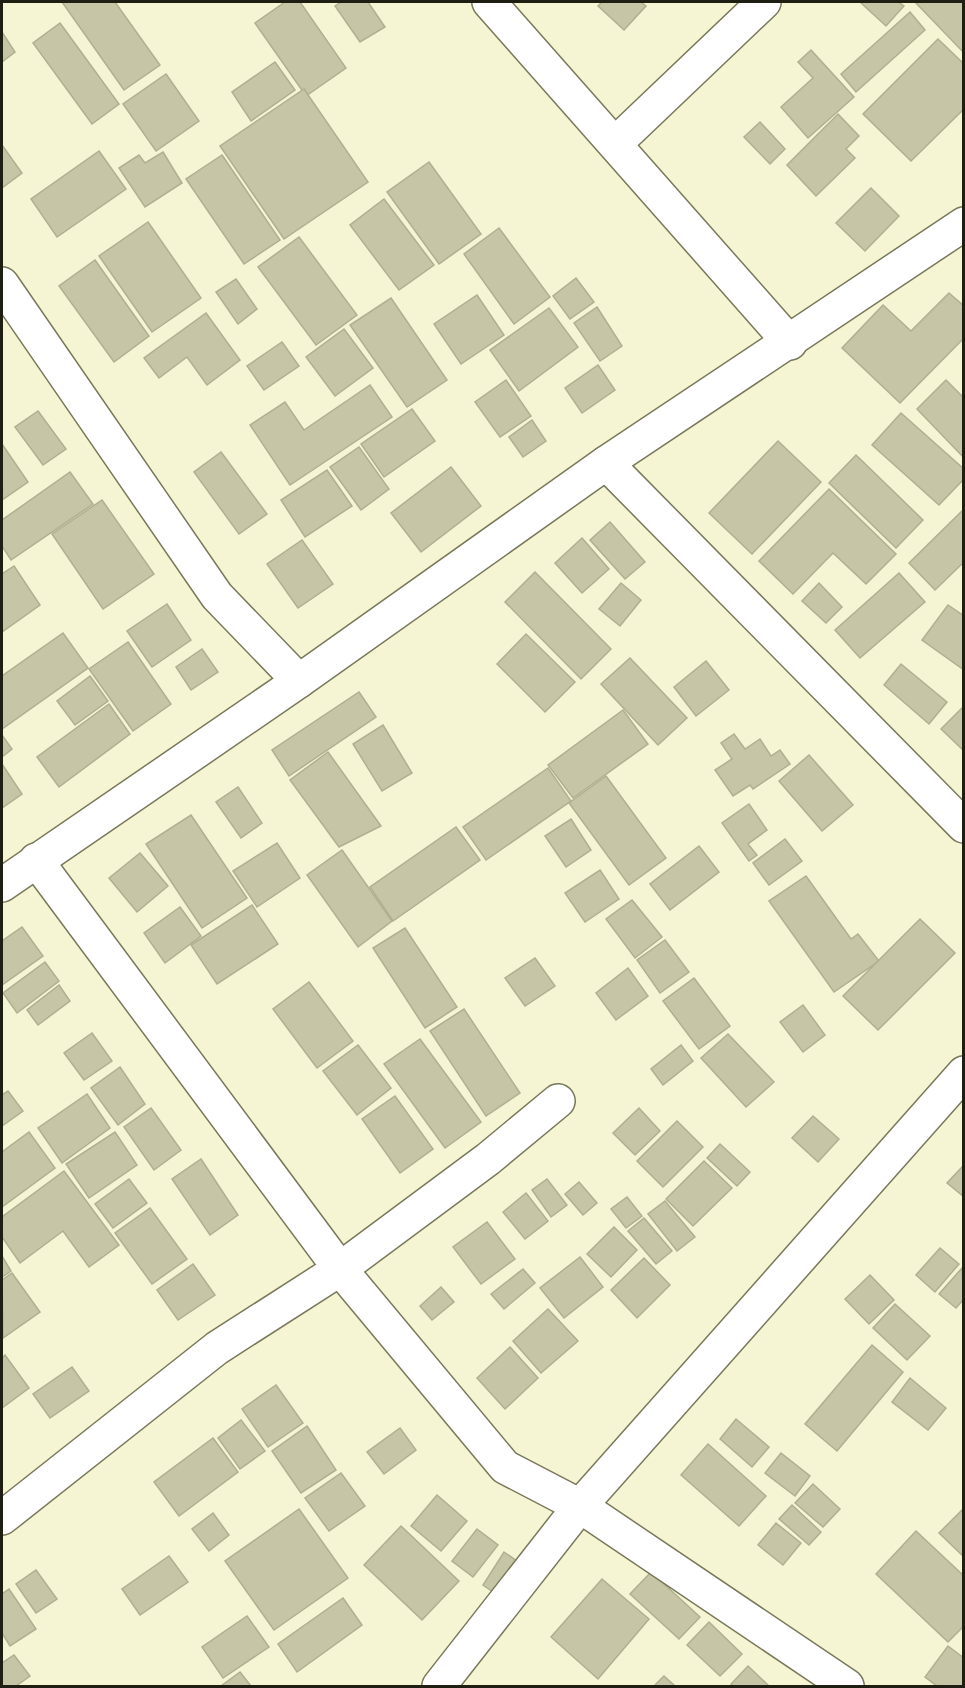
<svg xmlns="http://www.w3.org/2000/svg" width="965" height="1688" viewBox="0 0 965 1688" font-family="Commissioner,sans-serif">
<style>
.building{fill:#c6c6a6;stroke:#afb090;stroke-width:1.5}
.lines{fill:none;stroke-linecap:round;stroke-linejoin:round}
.minor-casing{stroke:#79785b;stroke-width:36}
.minor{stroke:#fff;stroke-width:33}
</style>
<rect width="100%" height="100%" fill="#f5f5d4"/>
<g class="building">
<polygon points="62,2 115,2 160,65 124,90"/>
<polygon points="285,2 300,2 346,68 306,96 255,23"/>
<polygon points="341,2 368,2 385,27 360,42 335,6"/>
<polygon points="602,2 641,2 646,6 624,30 598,6"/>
<polygon points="860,2 898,2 904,6 886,26"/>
<polygon points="915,2 964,2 964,53"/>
<polygon points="910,12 925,30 856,92 841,74"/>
<polygon points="60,23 119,104 92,124 33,43"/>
<polygon points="2,32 15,52 2,62"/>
<polygon points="938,39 964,64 964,109 911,161 863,114"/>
<polygon points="811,50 854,97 808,138 781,107 813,78 798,62"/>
<polygon points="275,62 295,90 251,121 232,92"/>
<polygon points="166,74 199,121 156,151 123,104"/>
<polygon points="304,89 368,182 284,239 220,146"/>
<polygon points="838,114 859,136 846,149 855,158 816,196 787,165"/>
<polygon points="760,122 785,149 770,164 744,137"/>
<polygon points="2,145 22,173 2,188"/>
<polygon points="99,151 126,189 57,237 31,199"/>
<polygon points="163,152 182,183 145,207 119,168 139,155 145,163"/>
<polygon points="222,155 280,240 244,264 186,179"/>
<polygon points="429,162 481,234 439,264 387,192"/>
<polygon points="871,188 899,216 865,251 836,223"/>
<polygon points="384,199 434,265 399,290 350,225"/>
<polygon points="148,222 201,298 152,332 99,256"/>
<polygon points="499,228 550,297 514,324 464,254"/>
<polygon points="299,237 357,315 316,345 258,267"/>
<polygon points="95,260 149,336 114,362 59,286"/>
<polygon points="576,278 594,302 570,319 553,296"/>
<polygon points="236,279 257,309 238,324 216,292"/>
<polygon points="949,293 964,306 964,338 900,403 842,348 883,305 911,331"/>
<polygon points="477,295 504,335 461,364 434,324"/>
<polygon points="391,298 447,380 407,407 350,325"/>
<polygon points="597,307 622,346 600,361 574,323"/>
<polygon points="549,308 578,347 519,391 490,350"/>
<polygon points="206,313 240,360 207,385 187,357 159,378 144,358"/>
<polygon points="344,329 373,368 335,396 306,357"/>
<polygon points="282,342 299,366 264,390 247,366"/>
<polygon points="598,365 615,390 582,413 565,388"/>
<polygon points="506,380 531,416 500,437 475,402"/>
<polygon points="946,380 964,398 964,458 917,409"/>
<polygon points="370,385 392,417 290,485 250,425 285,402 304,430"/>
<polygon points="412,409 435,441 384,477 361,444"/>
<polygon points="38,411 66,449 43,465 15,427"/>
<polygon points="901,413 964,469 964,479 939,505 872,445"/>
<polygon points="532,420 546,441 523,457 509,437"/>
<polygon points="778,441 821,482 752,554 709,513"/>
<polygon points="2,444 28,482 2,500"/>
<polygon points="359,447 389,489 361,510 330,467"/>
<polygon points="221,452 267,514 239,534 194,472"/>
<polygon points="856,455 923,520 896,548 829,483"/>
<polygon points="451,467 481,506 421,552 391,513"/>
<polygon points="327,470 352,506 305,537 281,500"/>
<polygon points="70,472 93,504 11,560 2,546 2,520"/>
<polygon points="829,489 896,554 866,584 833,553 793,594 759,561"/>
<polygon points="102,500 154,574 103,609 52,534"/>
<polygon points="964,509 964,562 935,590 909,563"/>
<polygon points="610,522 645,562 625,579 590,540"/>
<polygon points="582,538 609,569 582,593 555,563"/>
<polygon points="302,540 333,584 298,608 267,564"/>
<polygon points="14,566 40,605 2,632 2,574"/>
<polygon points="535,572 611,649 581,679 505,602"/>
<polygon points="899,573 925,602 860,658 835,630"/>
<polygon points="621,583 641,600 620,626 599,609"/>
<polygon points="819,583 842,607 826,623 802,601"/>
<polygon points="167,604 191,640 152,667 127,631"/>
<polygon points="948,605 964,616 964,670 922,640"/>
<polygon points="63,633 88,668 2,729 2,676"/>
<polygon points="526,634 575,682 545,712 497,664"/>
<polygon points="128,642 171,704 133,731 89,669"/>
<polygon points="202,649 218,672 191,690 176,667"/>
<polygon points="630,658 687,718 658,745 601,684"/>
<polygon points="706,661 729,690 696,716 674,687"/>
<polygon points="901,664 947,702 929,724 884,685"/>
<polygon points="90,676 108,701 75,725 57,701"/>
<polygon points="359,692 376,717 289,776 272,750"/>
<polygon points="109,704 130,734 59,787 37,757"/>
<polygon points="964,706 964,751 941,729"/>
<polygon points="623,710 648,744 573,798 548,765"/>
<polygon points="383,725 412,773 382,791 353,744"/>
<polygon points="734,734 745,749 760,739 771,756 780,750 790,764 753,789 750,785 733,796 715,770 732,759 721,743"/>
<polygon points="2,735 12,749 2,757"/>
<polygon points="328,752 381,826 339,847 290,780"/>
<polygon points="809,755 853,805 822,831 779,781"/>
<polygon points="2,764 22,794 2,808"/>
<polygon points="548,768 571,801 486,860 463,827"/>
<polygon points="606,776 666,858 629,885 569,803"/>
<polygon points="238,787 262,823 241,838 216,802"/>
<polygon points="749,804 767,830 748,844 757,855 749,861 722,823"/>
<polygon points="191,815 247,898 202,928 146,844"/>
<polygon points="571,819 591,850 566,867 545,836"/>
<polygon points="456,827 480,860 393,921 370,887"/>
<polygon points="785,839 802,861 769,885 753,863"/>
<polygon points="277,843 300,878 257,907 233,871"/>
<polygon points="699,846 719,872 670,910 650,884"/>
<polygon points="342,850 392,921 358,947 307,875"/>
<polygon points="140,853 168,886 137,912 109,878"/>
<polygon points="600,870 619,899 585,922 565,893"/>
<polygon points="806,876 851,939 858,934 879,961 834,992 769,901"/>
<polygon points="632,900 662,937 635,958 606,919"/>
<polygon points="252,905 278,944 217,984 191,945"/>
<polygon points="180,907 201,936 165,963 144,933"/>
<polygon points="920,919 955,953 878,1030 843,996"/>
<polygon points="22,927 43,956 2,985 2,941"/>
<polygon points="405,928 457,1007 425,1028 373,948"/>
<polygon points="665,940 689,972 660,993 637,960"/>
<polygon points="535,958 555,986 525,1006 505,978"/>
<polygon points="45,962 59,981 17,1013 3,993"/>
<polygon points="628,968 648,996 616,1020 596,993"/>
<polygon points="694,978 730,1026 699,1049 663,1001"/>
<polygon points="309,982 353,1041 317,1068 273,1009"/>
<polygon points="59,985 70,1001 38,1025 27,1010"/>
<polygon points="803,1005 825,1035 803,1052 780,1022"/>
<polygon points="464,1009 520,1093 486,1116 430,1031"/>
<polygon points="92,1033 112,1061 84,1080 64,1053"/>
<polygon points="728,1034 774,1082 746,1107 701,1058"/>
<polygon points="420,1039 481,1122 445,1148 384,1064"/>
<polygon points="358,1045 391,1088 357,1115 323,1071"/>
<polygon points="681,1045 693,1061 663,1085 651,1069"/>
<polygon points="120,1067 145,1104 118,1125 91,1088"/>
<polygon points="8,1091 23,1111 2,1126 2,1095"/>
<polygon points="87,1094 110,1128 62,1163 38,1128"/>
<polygon points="395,1096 433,1149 400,1173 362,1119"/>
<polygon points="151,1108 181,1150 154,1170 124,1127"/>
<polygon points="639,1108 660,1131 635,1155 613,1133"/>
<polygon points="813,1116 839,1139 818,1162 792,1138"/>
<polygon points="677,1121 703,1147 663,1187 637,1161"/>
<polygon points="29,1132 55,1168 2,1207 2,1152"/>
<polygon points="115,1132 137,1165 89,1198 66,1164"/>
<polygon points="720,1144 750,1172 737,1186 707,1158"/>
<polygon points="201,1159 238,1215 210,1235 172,1179"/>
<polygon points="704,1161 732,1188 693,1226 666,1199"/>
<polygon points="964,1165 964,1197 947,1183"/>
<polygon points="64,1171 119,1245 89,1267 63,1231 20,1263 2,1237 2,1217"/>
<polygon points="129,1179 147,1203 113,1228 95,1204"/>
<polygon points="547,1179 567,1205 551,1217 532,1190"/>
<polygon points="579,1182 597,1203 583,1215 565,1194"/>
<polygon points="526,1193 548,1221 525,1239 503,1212"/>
<polygon points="627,1197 642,1216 626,1228 611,1209"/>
<polygon points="665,1201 695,1237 677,1251 648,1214"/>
<polygon points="150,1208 187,1259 152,1284 115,1233"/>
<polygon points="644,1218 672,1251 656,1264 628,1231"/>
<polygon points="487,1222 515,1259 481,1284 453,1247"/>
<polygon points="614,1227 637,1250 611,1277 587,1254"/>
<polygon points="940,1248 959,1264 935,1292 916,1275"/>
<polygon points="2,1256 11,1271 2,1277"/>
<polygon points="580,1257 603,1287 564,1318 540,1288"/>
<polygon points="644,1258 670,1285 637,1318 611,1290"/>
<polygon points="193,1264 215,1295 178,1320 157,1290"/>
<polygon points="962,1268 964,1299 956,1308 939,1294"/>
<polygon points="523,1269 535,1283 504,1309 491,1294"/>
<polygon points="12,1273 40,1312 3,1338 2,1280"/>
<polygon points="870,1275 894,1300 869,1324 845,1299"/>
<polygon points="441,1287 454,1302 432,1320 420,1306"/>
<polygon points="895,1304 930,1336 907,1360 873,1328"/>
<polygon points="548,1309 578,1341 541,1373 513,1341"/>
<polygon points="872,1345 903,1372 837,1451 805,1424"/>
<polygon points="510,1347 538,1378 505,1409 477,1378"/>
<polygon points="5,1355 29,1388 2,1408 2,1358"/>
<polygon points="72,1367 89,1391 50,1418 33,1394"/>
<polygon points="910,1378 946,1408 928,1430 892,1402"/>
<polygon points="276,1385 303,1423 268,1447 242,1409"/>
<polygon points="736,1419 769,1447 752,1467 720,1439"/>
<polygon points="241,1420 265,1451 240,1469 218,1438"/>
<polygon points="307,1426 336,1470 301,1493 272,1451"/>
<polygon points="400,1428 416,1450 384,1474 367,1452"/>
<polygon points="213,1438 238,1472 179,1516 154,1482"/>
<polygon points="708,1444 766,1496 739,1526 681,1475"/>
<polygon points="781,1453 810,1476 795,1496 765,1473"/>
<polygon points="341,1473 365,1506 329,1531 305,1498"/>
<polygon points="813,1484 840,1509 823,1527 795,1503"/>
<polygon points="437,1495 467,1521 441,1551 411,1526"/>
<polygon points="792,1505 821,1532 809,1545 779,1519"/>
<polygon points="964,1508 964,1557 939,1533"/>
<polygon points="299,1509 348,1578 274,1630 225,1561"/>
<polygon points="213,1513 229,1535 209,1551 192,1529"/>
<polygon points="776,1523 801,1543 783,1565 758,1545"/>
<polygon points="401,1526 459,1581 422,1620 364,1565"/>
<polygon points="477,1529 498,1545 473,1577 452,1561"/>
<polygon points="916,1531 964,1576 964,1626 948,1642 876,1574"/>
<polygon points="504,1552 517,1561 496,1594 483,1585"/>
<polygon points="169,1556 188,1582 140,1615 122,1589"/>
<polygon points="36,1570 57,1599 36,1613 16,1584"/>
<polygon points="651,1572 700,1617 679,1639 630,1594"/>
<polygon points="602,1579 649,1619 598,1679 551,1637"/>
<polygon points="9,1589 36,1629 10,1646 2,1633 2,1594"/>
<polygon points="343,1598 362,1625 297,1672 278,1644"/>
<polygon points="247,1616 269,1647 223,1678 202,1647"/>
<polygon points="709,1622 742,1654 720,1676 687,1645"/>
<polygon points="948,1646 964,1658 964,1686 937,1686 925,1677"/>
<polygon points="14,1655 30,1676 16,1686 2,1686 2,1663"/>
<polygon points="748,1666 768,1685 766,1686 734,1686 731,1684"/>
<polygon points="240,1672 251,1686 221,1686"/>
<polygon points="664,1676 675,1686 654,1686"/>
</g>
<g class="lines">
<defs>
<g id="minor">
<polyline points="489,2 790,343"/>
<polyline points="616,143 764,2"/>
<polyline points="2,284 217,596 299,681"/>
<polyline points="606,463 964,826"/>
<polyline points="36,860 340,1269 505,1467 580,1506 847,1686"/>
<polyline points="2,885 299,681 606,463 964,224"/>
<polyline points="2,1518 217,1348 340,1269 488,1159 558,1101"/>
<polyline points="439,1686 580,1506 964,1073"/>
</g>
</defs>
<use href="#minor" class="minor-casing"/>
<use href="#minor" class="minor"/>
</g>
<rect width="965" height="1688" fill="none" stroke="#1f1e12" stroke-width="6"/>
</svg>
